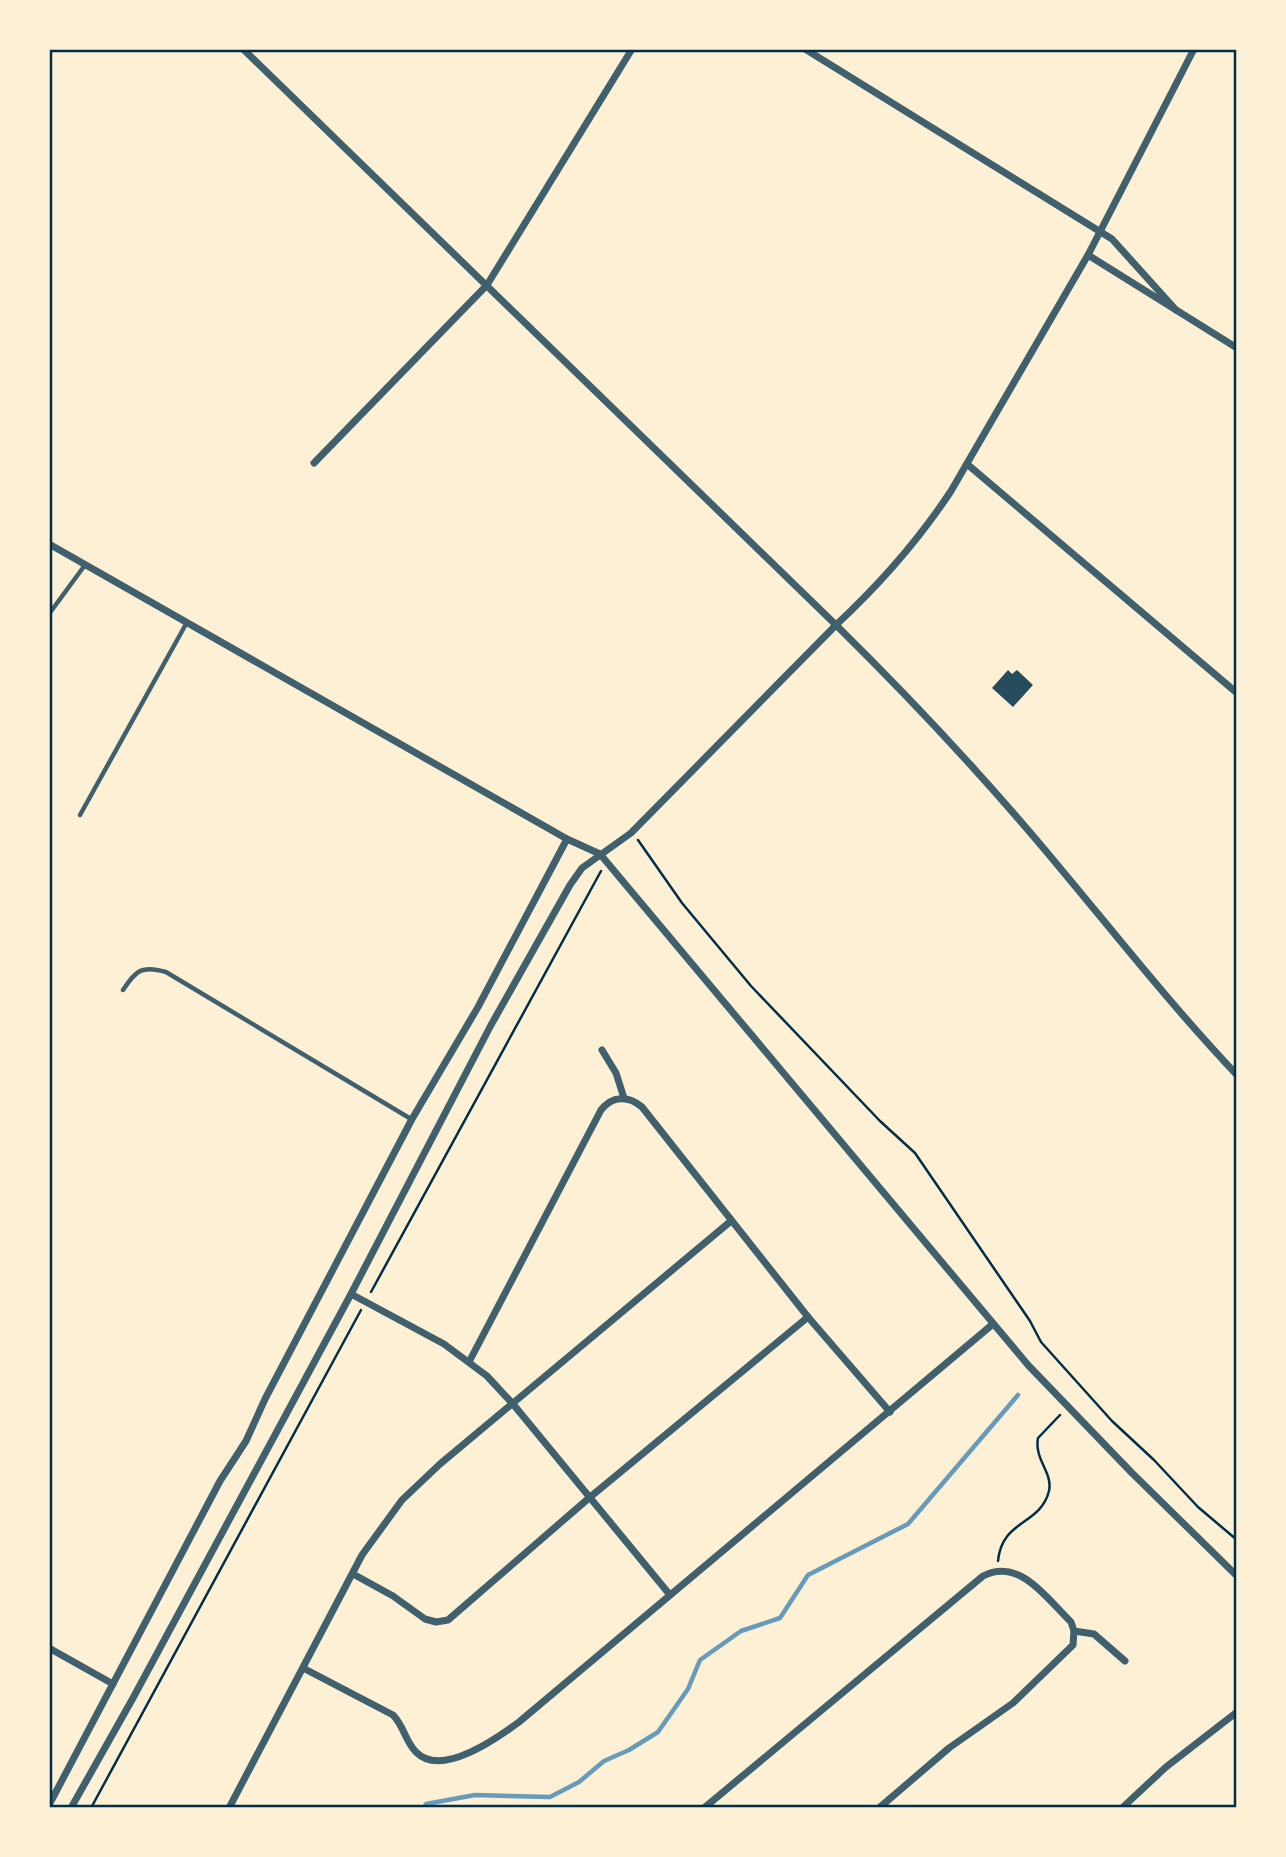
<svg xmlns="http://www.w3.org/2000/svg" width="1286" height="1857" viewBox="0 0 1286 1857" font-family="Overpass,sans-serif">
<style>
.lines{fill:none;stroke-linecap:round;stroke-linejoin:round}
.stream{stroke:#669bbc;stroke-width:4.5}
.building{fill:#264d5e}
.path{stroke:#003049;stroke-width:2.5}
.service{stroke:#3f606c;stroke-width:4.5}
.minor{stroke:#3f606c;stroke-width:7}
.neatline{fill:none;stroke:#003049;stroke-width:2.5}
</style>
<rect width="100%" height="100%" fill="#fdf0d5"/>
<g class="lines">
<polyline class="stream" points="424,1808 426,1804 475,1795 550,1797 579,1782 604,1761 629,1750 658,1732 688,1689 700,1660 741,1631 780,1618 808,1575 908,1524 1018,1395"/>
</g>
<polygon class="building" points="1008,670 1012,674 1017,670 1033,685 1013,707 992,688"/>
<g class="lines">
<g class="path">
<polyline points="638,840 682,903 751,986 880,1121 915,1153 1030,1321 1041,1342 1112,1421 1154,1460 1198,1507 1237,1540"/>
<polyline points="371,1292 601,871"/>
<path d="M998,1561C1002,1519 1040,1526 1049,1491C1053,1472 1034,1460 1038,1438L1060,1415"/>
<polyline points="91,1808 361,1310"/>
</g>
<g class="service">
<polyline points="49,614 85,565"/>
<polyline points="80,815 186,624"/>
<path d="M123,990C136,970 142,965 166,972L411,1119"/>
</g>
<g class="minor">
<path d="M243,49L836,625C905,693 971,763 1034,837C1102,917 1165,999 1237,1075"/>
<polyline points="805,49 1112,239 1176,310"/>
<polyline points="1088,255 1237,348"/>
<polyline points="314,463 487,285 632,49"/>
<polyline points="967,464 1237,693"/>
<polyline points="49,544 567,839 600,854 1028,1365 1132,1473 1237,1576"/>
<polyline points="602,1050 616,1073 624,1098"/>
<polyline points="351,1294 444,1344 487,1376 513,1404 670,1595"/>
<path d="M469,1362L601,1110C612,1096 628,1095 642,1107L808,1317L890,1412"/>
<polyline points="353,1574 393,1596 425,1619 436,1622 448,1620 589,1498 808,1317"/>
<polyline points="1074,1631 1094,1634 1125,1661"/>
<polyline points="49,1648 113,1684"/>
<path d="M303,1668L393,1715C404,1726 405,1741 416,1752C441,1778 496,1739 519,1722L993,1324"/>
<polyline points="49,1805 220,1481 246,1441 265,1399 412,1119 478,1007 567,839"/>
<path d="M71,1808L133,1698L351,1294L491,1025L570,885L582,868L631,833L836,625C880,584 918,541 951,491L1088,255L1194,49"/>
<polyline points="229,1808 362,1555 402,1500 440,1464 731,1221"/>
<path d="M704,1808L983,1576C1020,1557 1047,1599 1071,1622L1074,1631L1073,1645L1013,1703L949,1748L879,1808"/>
<polyline points="1122,1808 1166,1767 1237,1712"/>
</g>
</g>
<rect width="1286" height="1857" fill="none" stroke="#fdf0d5" stroke-width="102"/>
<rect x="51" y="51" width="1184" height="1755" class="neatline"/>
</svg>
